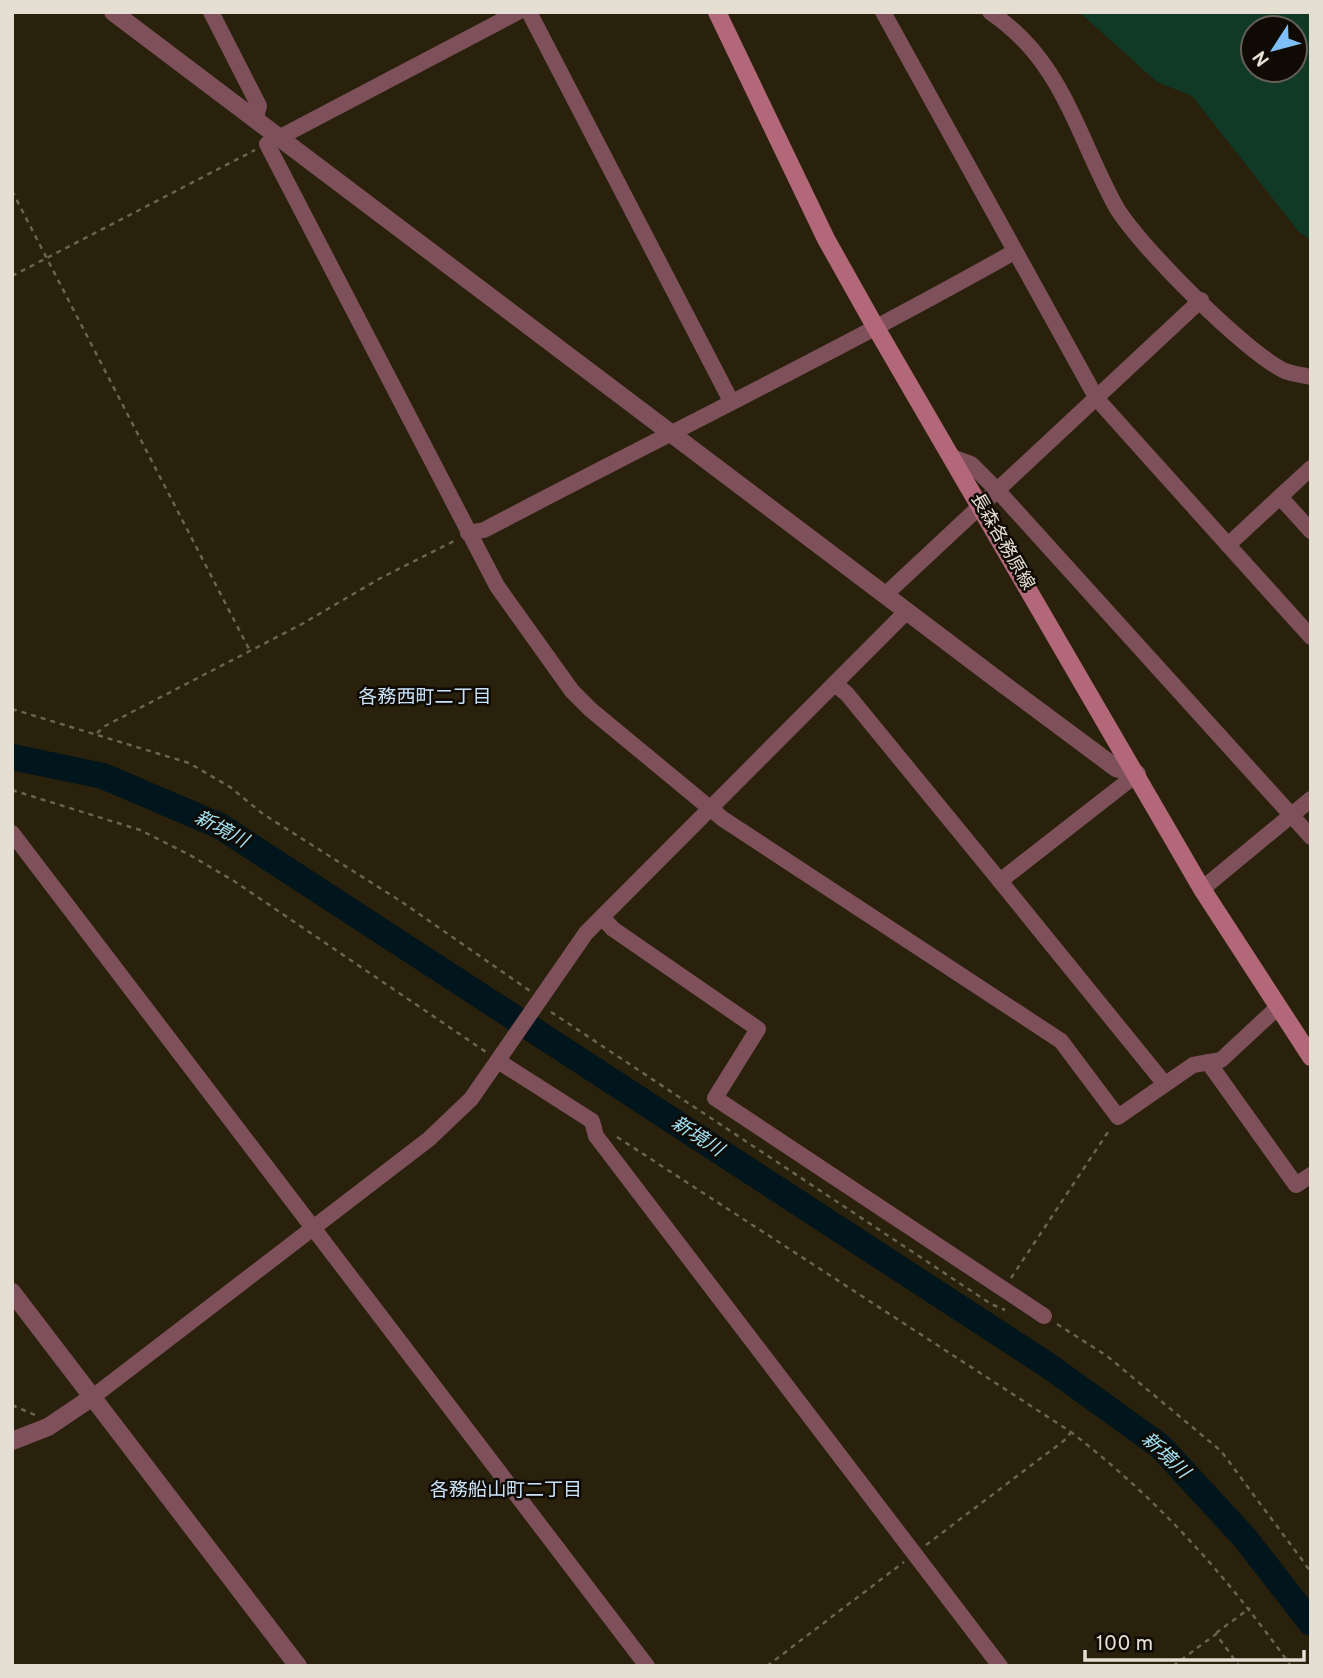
<svg xmlns="http://www.w3.org/2000/svg" width="1323" height="1678" viewBox="0 0 1323 1678" font-family="Overpass,'Noto Sans JP',sans-serif">
<style>
.green{fill:#103926;fill-rule:evenodd}
.lines{fill:none;stroke-linecap:round;stroke-linejoin:round}
.river{stroke:#00151c;stroke-width:26}
.path{stroke:#6a6351;stroke-width:2.5;stroke-dasharray:5 5;stroke-linecap:butt}
.minor{stroke:#7e505a;stroke-width:16}
.tertiary{stroke:#7e505a;stroke-width:18}
.secondary{stroke:#b26879;stroke-width:18}
.labels{text-anchor:middle;dominant-baseline:central;stroke-width:5;stroke-linejoin:round;paint-order:stroke}
.street-label{font-size:18px;fill:#e4dfd2;stroke:#0f0b04}
.neighbourhood-label{font-size:19px;fill:#cae2f8;stroke:#0f0b04}
.water-label{font-size:19px;font-style:italic;fill:#a5e3f6;stroke:#0f0b04}
</style>
<rect width="100%" height="100%" fill="#29210c"/>
<path class="green" d="M1079,12H1311V240L1299,232L1192,96L1157,82ZM1253,28H1295V70H1253Z"/>
<g class="lines">
<polyline class="river" points="12,757 103,776 220,826 1049,1366 1160,1446 1244,1537 1311,1623"/>
<g class="path">
<polyline points="12,191 249,649"/>
<polyline points="12,276 255,150"/>
<polyline points="12,709 189,763 230,787 263,814 402,902 530,991"/>
<polyline points="97,733 105,726 302,624 379,579 454,541"/>
<polyline points="12,790 140,830 188,854 234,881 486,1052"/>
<polyline points="551,1012 991,1304 1005,1310"/>
<path d="M617,1137L1071,1432C1162,1503 1224,1573 1291,1666"/>
<polyline points="1011,1278 1110,1129"/>
<polyline points="1057,1324 1107,1356 1221,1451 1311,1572"/>
<polyline points="12,1405 35,1415"/>
<polyline points="926,1545 1066,1439 1071,1432"/>
<polyline points="1216,1633 1250,1608"/>
<polyline points="767,1666 904,1562"/>
<polyline points="1173,1666 1216,1634 1239,1666"/>
</g>
<g class="minor">
<polyline points="211,12 259,106 255,120"/>
<polyline points="518,12 267,144 497,586 572,691 591,710 723,819 1061,1041 1118,1117 1193,1065 1221,1060 1278,1007"/>
<polyline points="529,12 731,401"/>
<polyline points="883,12 1097,399 1228,545 1311,468"/>
<path d="M990,12C1062,60 1076,133 1115,205C1135,242 1247,354 1285,371C1293,374 1303,375 1311,377"/>
<polyline points="952,457 971,464 998,491 1311,837"/>
<polyline points="1280,497 1311,531"/>
<path d="M468,533L484,530C661,437 840,350 1014,252"/>
<polyline points="1228,545 1311,637"/>
<polyline points="886,594 1201,300"/>
<polyline points="835,684 847,694 1000,881 1137,774"/>
<polyline points="12,833 647,1666"/>
<polyline points="1000,881 1164,1083"/>
<polyline points="1202,889 1311,799"/>
<polyline points="602,917 613,929 758,1029 715,1098 1044,1316"/>
<polyline points="498,1061 592,1121 596,1136 1000,1666"/>
<polyline points="1208,1062 1296,1185 1311,1175"/>
<polyline points="94,1396 429,1139 471,1099 586,933 907,611"/>
</g>
<g class="tertiary">
<polyline points="113,12 999,681 1116,768 1137,774"/>
<polyline points="12,1292 298,1666"/>
<polyline points="12,1441 48,1427 94,1396"/>
</g>
<polyline class="secondary" points="717,12 826,239 872,321 1202,889 1311,1057"/>
</g>
<g class="labels">
<g class="street-label">
<text transform="translate(1002 542) rotate(60)">長森各務原線</text>
</g>
<g class="neighbourhood-label">
<text x="425" y="698">各務西町二丁目</text>
<text x="506" y="1491">各務船山町二丁目</text>
</g>
<g class="water-label">
<text transform="translate(221 830) rotate(28)">新境川</text>
<text transform="translate(697 1137) rotate(33)">新境川</text>
<text transform="translate(1165 1456) rotate(43)">新境川</text>
</g>
</g>
<rect width="1323" height="1678" fill="none" stroke="#e4dfd2" stroke-width="28"/>
<g transform="translate(1274 49) rotate(234)"><circle r="33" fill="#0f0b04" stroke="#646056" stroke-width="2"/>
<path d="M0-5L12 26L0 18L-12 26Z" fill="#7ebef9"/>
<text y="-10" font-size="19" font-weight="bold" text-anchor="middle" fill="#e4dfd2">N</text>
</g>
<path d="M1085 1650v10h219v-10" fill="none" stroke="#e4dfd2" stroke-width="3.5"/>
<text x="1096" y="1650" font-size="21" fill="#e4dfd2" stroke="#0f0b04" stroke-width="5" paint-order="stroke">100 m</text>
</svg>
